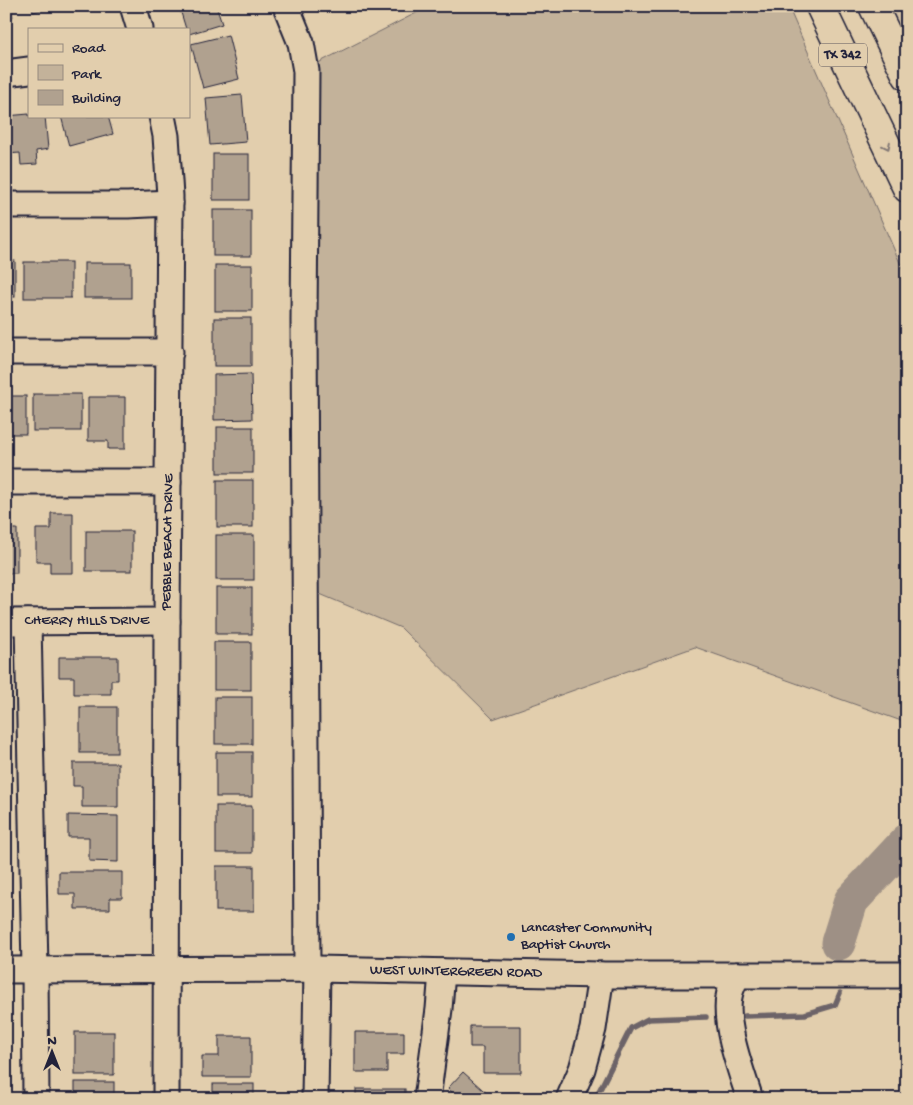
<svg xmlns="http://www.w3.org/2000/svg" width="913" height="1105" viewBox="0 0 913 1105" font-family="'Gochi Hand',sans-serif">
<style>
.built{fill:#d3c0a4}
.green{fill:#c3b29a;stroke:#726a6a}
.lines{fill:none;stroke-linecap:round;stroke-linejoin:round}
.stream{stroke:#6c6467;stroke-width:5.5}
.river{stroke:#9e9085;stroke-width:35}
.building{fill:#b0a18f;stroke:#22223b}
.minor-casing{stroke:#22223b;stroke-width:29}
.major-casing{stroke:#22223b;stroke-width:31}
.minor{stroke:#e2cead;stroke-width:25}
.major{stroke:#e2cead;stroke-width:28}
.oneway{stroke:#827874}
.poi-dot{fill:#1f6fb2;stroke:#e2cead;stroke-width:2}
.labels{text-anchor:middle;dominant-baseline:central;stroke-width:4;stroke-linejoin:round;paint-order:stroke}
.shield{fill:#e2cead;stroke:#5c565d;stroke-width:1}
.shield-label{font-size:14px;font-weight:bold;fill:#22223b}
.street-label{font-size:15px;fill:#22223b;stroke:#e2cead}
.poi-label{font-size:15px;fill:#22223b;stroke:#e2cead;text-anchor:start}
</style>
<rect width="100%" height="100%" fill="#e2cead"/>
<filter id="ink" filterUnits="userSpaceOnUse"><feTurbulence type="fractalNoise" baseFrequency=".02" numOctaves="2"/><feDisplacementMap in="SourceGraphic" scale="10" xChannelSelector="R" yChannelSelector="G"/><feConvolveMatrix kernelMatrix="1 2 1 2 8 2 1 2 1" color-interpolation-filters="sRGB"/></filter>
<g filter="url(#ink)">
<polygon class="built" points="873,6 907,6 907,76"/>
<polygon class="green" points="430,6 788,6 907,279 907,723 695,647 493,719 401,628 315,592 316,64"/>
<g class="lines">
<g class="stream">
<polyline points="745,1016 805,1014 835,1005 840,993"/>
<polyline points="595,1099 631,1028 648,1019 706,1017"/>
</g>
<polyline class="river" points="838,943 851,901 907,841"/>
</g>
<g class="building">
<polygon points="6,6 11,6 13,17 6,18"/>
<polygon points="32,6 58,6 33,12"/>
<polygon points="179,6 216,6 222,24 189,34 189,29 186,29"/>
<polygon points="228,35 239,79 203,88 191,44"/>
<polygon points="242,95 246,142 210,145 206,98"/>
<polygon points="29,114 29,116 45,116 48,149 36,151 37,164 21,165 20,153 6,154 6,116"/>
<polygon points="61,116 108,116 113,134 69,146"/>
<rect x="213" y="154" width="36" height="46"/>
<rect x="213" y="210" width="38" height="46"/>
<rect x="6" y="261" width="9" height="36"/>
<rect x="24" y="262" width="47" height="36"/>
<rect x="84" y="263" width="47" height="35"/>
<rect x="215" y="265" width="37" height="46"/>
<rect x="214" y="318" width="37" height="48"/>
<polygon points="251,374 252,419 214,420 214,375"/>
<rect x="33" y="394" width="48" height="37"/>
<rect x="6" y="396" width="20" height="38"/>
<polygon points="88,397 125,397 125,449 108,449 108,441 88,441"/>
<rect x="217" y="427" width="36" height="46"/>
<rect x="217" y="480" width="36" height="47"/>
<polygon points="51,513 73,513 73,573 50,573 50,562 36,562 36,529 51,529"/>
<rect x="6" y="529" width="11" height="44"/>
<rect x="86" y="531" width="46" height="40"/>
<rect x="216" y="535" width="38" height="45"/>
<rect x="216" y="588" width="36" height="46"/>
<rect x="214" y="642" width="37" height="48"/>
<polygon points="59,657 118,657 118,680 111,680 111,694 74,694 74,677 59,677"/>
<rect x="215" y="697" width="37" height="47"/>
<rect x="80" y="707" width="37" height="46"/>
<rect x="216" y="752" width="36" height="45"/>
<polygon points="73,763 118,763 118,807 82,807 82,786 73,786"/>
<rect x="216" y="806" width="36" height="47"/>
<polygon points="68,815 118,816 118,862 89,861 89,837 68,837"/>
<rect x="216" y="866" width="38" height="45"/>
<polygon points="59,872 122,872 122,898 110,898 110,909 75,909 75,894 59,894"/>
<polygon points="470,1026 521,1026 521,1073 483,1073 483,1047 470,1047"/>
<rect x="75" y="1032" width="39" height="43"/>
<polygon points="355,1032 404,1032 404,1054 387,1054 387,1072 355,1072"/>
<polygon points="219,1036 251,1036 251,1077 202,1077 202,1056 219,1056"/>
<polygon points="463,1072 493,1099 458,1099 448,1088"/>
<rect x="75" y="1082" width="39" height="17"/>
<rect x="213" y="1084" width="41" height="15"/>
<rect x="356" y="1089" width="49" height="10"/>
</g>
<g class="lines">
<defs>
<g id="minor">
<polyline points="133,6 140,29"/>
<polyline points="286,6 301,43 306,71 304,321 307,969"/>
<polyline points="6,73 29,70"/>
<polyline points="162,116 166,136 170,196 167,621 166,1099"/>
<polyline points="6,205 128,205 170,203"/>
<polyline points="6,352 170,352"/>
<polyline points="6,482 168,482"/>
<polyline points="6,622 167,621"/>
<polyline points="28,622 35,969 36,1099"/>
<polyline points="6,970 317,969 601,975 907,975"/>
<path d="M737,975C734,982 730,989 729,997C724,1026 741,1071 750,1099"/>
<polyline points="315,1099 317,969"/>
<polyline points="427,1099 439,1009 442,972"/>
<polyline points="569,1099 582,1069 593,1029 601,975"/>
</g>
<g id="major">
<polyline points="820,6 907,188"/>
<polyline points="873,6 907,76"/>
</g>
</defs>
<use href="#minor" class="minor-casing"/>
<use href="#major" class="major-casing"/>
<use href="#minor" class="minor"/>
<use href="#major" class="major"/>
</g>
<defs><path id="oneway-chevron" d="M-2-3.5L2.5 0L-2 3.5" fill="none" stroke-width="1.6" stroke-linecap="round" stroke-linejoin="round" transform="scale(1.25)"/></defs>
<use class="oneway" href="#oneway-chevron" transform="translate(887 146) rotate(64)"/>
</g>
<circle class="poi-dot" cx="511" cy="937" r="5"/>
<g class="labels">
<rect class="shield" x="819" y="43.5" width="48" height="23" rx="4"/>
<g class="shield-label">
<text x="843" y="55">TX 342</text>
</g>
<g class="street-label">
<text transform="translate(168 542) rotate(-89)">PEBBLE BEACH DRIVE</text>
<text x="87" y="621">CHERRY HILLS DRIVE</text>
<text transform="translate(456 972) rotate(1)">WEST WINTERGREEN ROAD</text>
</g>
<g class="poi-label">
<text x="521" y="928">Lancaster Community<tspan x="521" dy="17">Baptist Church</tspan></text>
</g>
</g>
<rect width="913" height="1105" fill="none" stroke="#e2cead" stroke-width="25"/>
<rect x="12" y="12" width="888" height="1080" fill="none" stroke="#22223b" stroke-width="2" filter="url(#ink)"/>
<rect x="28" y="28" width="162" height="90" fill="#e2cead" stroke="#95897f"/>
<rect x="38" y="44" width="25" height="8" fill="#e2cead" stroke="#95897f"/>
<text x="72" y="52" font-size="15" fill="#22223b">Road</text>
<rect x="38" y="65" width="25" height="15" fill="#c3b29a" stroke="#95897f"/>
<text x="72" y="78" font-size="15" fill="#22223b">Park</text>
<rect x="38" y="90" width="25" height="15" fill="#b0a18f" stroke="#95897f"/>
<text x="72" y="102" font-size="15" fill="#22223b">Building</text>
<g transform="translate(52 1052)" stroke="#e2cead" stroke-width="4" paint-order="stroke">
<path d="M0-4L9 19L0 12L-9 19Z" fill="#22223b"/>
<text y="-8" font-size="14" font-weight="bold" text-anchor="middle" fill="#22223b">N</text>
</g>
</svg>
